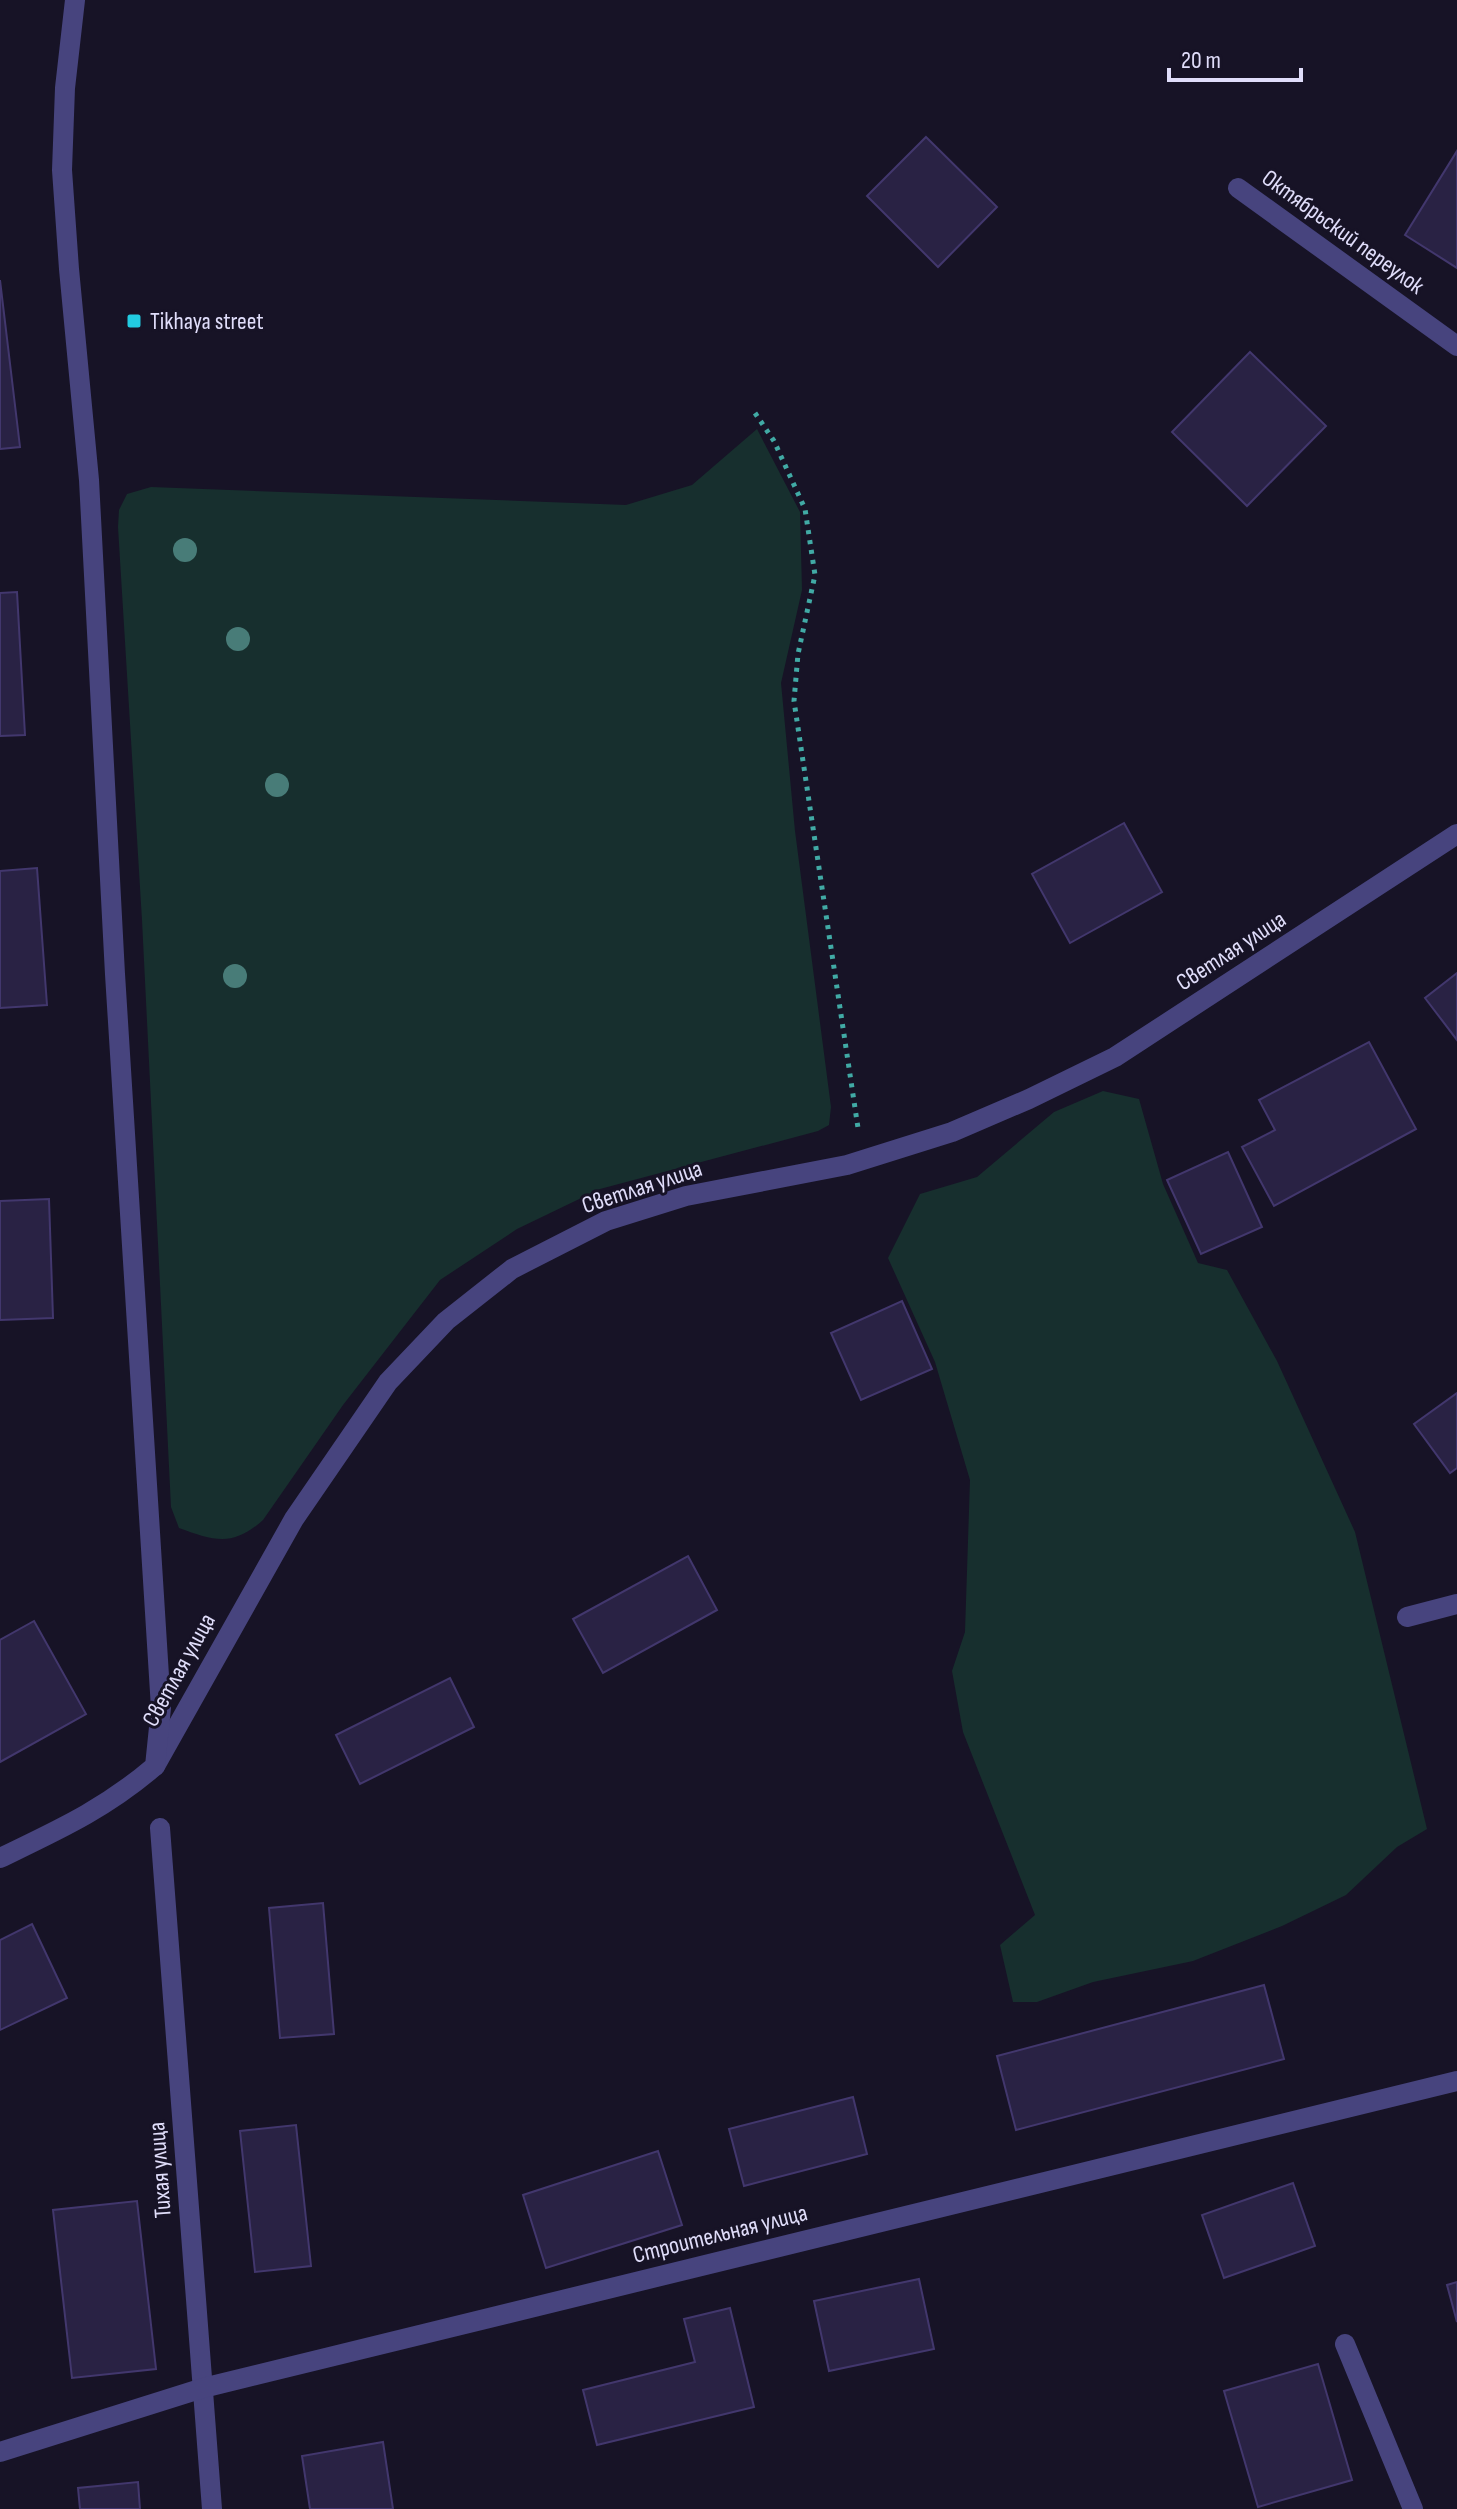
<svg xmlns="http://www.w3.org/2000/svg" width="1457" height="2509" viewBox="0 0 1457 2509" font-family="'Sofia Sans Condensed',sans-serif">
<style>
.green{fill:#172f2e}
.building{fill:#292244;stroke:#42376d;stroke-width:2}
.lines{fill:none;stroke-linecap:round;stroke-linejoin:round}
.path{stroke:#41aaa5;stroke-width:5;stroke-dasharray:4 6;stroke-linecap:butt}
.minor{stroke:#47447e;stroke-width:20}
.tertiary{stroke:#47447e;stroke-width:20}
.tree{fill:#487c78}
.poi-dot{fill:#22cbe1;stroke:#171326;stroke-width:3}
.labels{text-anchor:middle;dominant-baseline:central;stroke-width:6;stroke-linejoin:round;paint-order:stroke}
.street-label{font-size:24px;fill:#e0ddfa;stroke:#171326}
.poi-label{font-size:24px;fill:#e0ddfa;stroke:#171326;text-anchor:start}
</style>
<rect width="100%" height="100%" fill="#171326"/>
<g class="green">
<path d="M757,429L800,512L802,590L781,683L795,831L831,1107L829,1125L818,1131L600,1189L517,1229L440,1280L343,1405L263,1520C233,1547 215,1541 179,1528L171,1507L142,920L118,527L119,510L127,494L151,487L626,505L692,485Z"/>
<polygon points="1103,1091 1139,1099 1163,1184 1198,1263 1227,1270 1277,1361 1355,1532 1427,1829 1397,1847 1346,1895 1282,1926 1193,1961 1093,1982 1037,2002 1013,2002 1000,1945 1035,1915 963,1732 952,1671 965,1632 970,1480 935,1362 888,1258 920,1194 977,1177 1054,1112"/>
</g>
<g class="building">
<polygon points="926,137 997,207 938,267 867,196"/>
<polygon points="1457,151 1457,268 1405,235"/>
<polygon points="0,280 20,447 0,449"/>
<polygon points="1250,352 1326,426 1247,506 1172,432"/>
<polygon points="17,592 25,735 0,736 0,593"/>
<polygon points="1124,823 1162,892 1070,943 1032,874"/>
<polygon points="37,868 47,1005 0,1008 0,871"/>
<polygon points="1457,973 1457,1040 1425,998"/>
<polygon points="1369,1042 1416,1129 1274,1206 1242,1147 1275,1130 1259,1100"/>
<polygon points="1228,1152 1262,1227 1201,1254 1167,1180"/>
<polygon points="49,1199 53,1318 0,1320 0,1201"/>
<polygon points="902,1301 932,1369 861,1400 831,1333"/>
<polygon points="1457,1393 1457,1468 1450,1473 1414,1424"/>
<polygon points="688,1556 717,1610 603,1673 573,1619"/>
<polygon points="34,1621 86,1714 0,1762 0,1640"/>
<polygon points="450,1678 474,1727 360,1784 336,1735"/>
<polygon points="323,1903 334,2034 280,2038 269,1908"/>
<polygon points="32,1924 67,1998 0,2030 0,1940"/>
<polygon points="1264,1985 1284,2059 1016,2130 997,2056"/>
<polygon points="853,2097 867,2154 744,2186 729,2129"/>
<polygon points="296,2125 311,2266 255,2272 240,2131"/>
<polygon points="658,2151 682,2225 546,2268 523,2195"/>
<polygon points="1293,2183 1315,2246 1224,2278 1202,2215"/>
<polygon points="137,2201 156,2369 72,2378 53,2210"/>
<polygon points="919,2279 934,2349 829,2371 814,2301"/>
<polygon points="1457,2282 1457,2322 1447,2285"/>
<polygon points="730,2308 754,2407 597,2445 583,2390 695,2362 684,2319"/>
<polygon points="1318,2364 1352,2480 1258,2507 1224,2391"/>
<polygon points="383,2442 393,2509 310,2509 302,2456"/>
<polygon points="138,2482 140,2509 80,2509 78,2488"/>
</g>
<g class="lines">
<polyline class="path" points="755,413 774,441 805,509 815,575 798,654 794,701 858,1128"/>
<g class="minor">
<polyline points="1238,188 1457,346"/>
<polyline points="1407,1617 1457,1604"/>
<polyline points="155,1766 294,1519 388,1382 446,1321 512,1269 606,1221 686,1196 847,1165 952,1132 1029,1099 1115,1057 1457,834"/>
<polyline points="160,1828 212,2509"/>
<polyline points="1345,2344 1413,2509"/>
<polyline points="0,2452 203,2388 1457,2081"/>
</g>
<path class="tertiary" d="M0,1858C58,1830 105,1809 155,1766L161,1708L115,974L89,480L69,269L62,170L65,88L75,0"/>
</g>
<g class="tree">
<circle cx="185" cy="550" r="12"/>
<circle cx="238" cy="639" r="12"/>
<circle cx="277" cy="785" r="12"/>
<circle cx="235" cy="976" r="12"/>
</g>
<rect class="poi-dot" x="126" y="313" width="16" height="16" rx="4"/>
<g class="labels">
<g class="street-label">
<text transform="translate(1343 232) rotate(36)">Октябрьский переулок</text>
<text transform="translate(1231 951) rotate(-33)">Светлая улица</text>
<text transform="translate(642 1187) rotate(-18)">Светлая улица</text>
<text transform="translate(179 1670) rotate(-61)">Светлая улица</text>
<text transform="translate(160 2170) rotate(-94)">Тихая улица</text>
<text transform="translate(720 2234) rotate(-14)">Строительная улица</text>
</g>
<g class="poi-label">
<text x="150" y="321">Tikhaya street</text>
</g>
</g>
<path d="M1169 68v12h132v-12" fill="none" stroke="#e0ddfa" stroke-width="4"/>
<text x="1181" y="68" font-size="24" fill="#e0ddfa" stroke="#171326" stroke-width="6" paint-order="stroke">20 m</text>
</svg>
